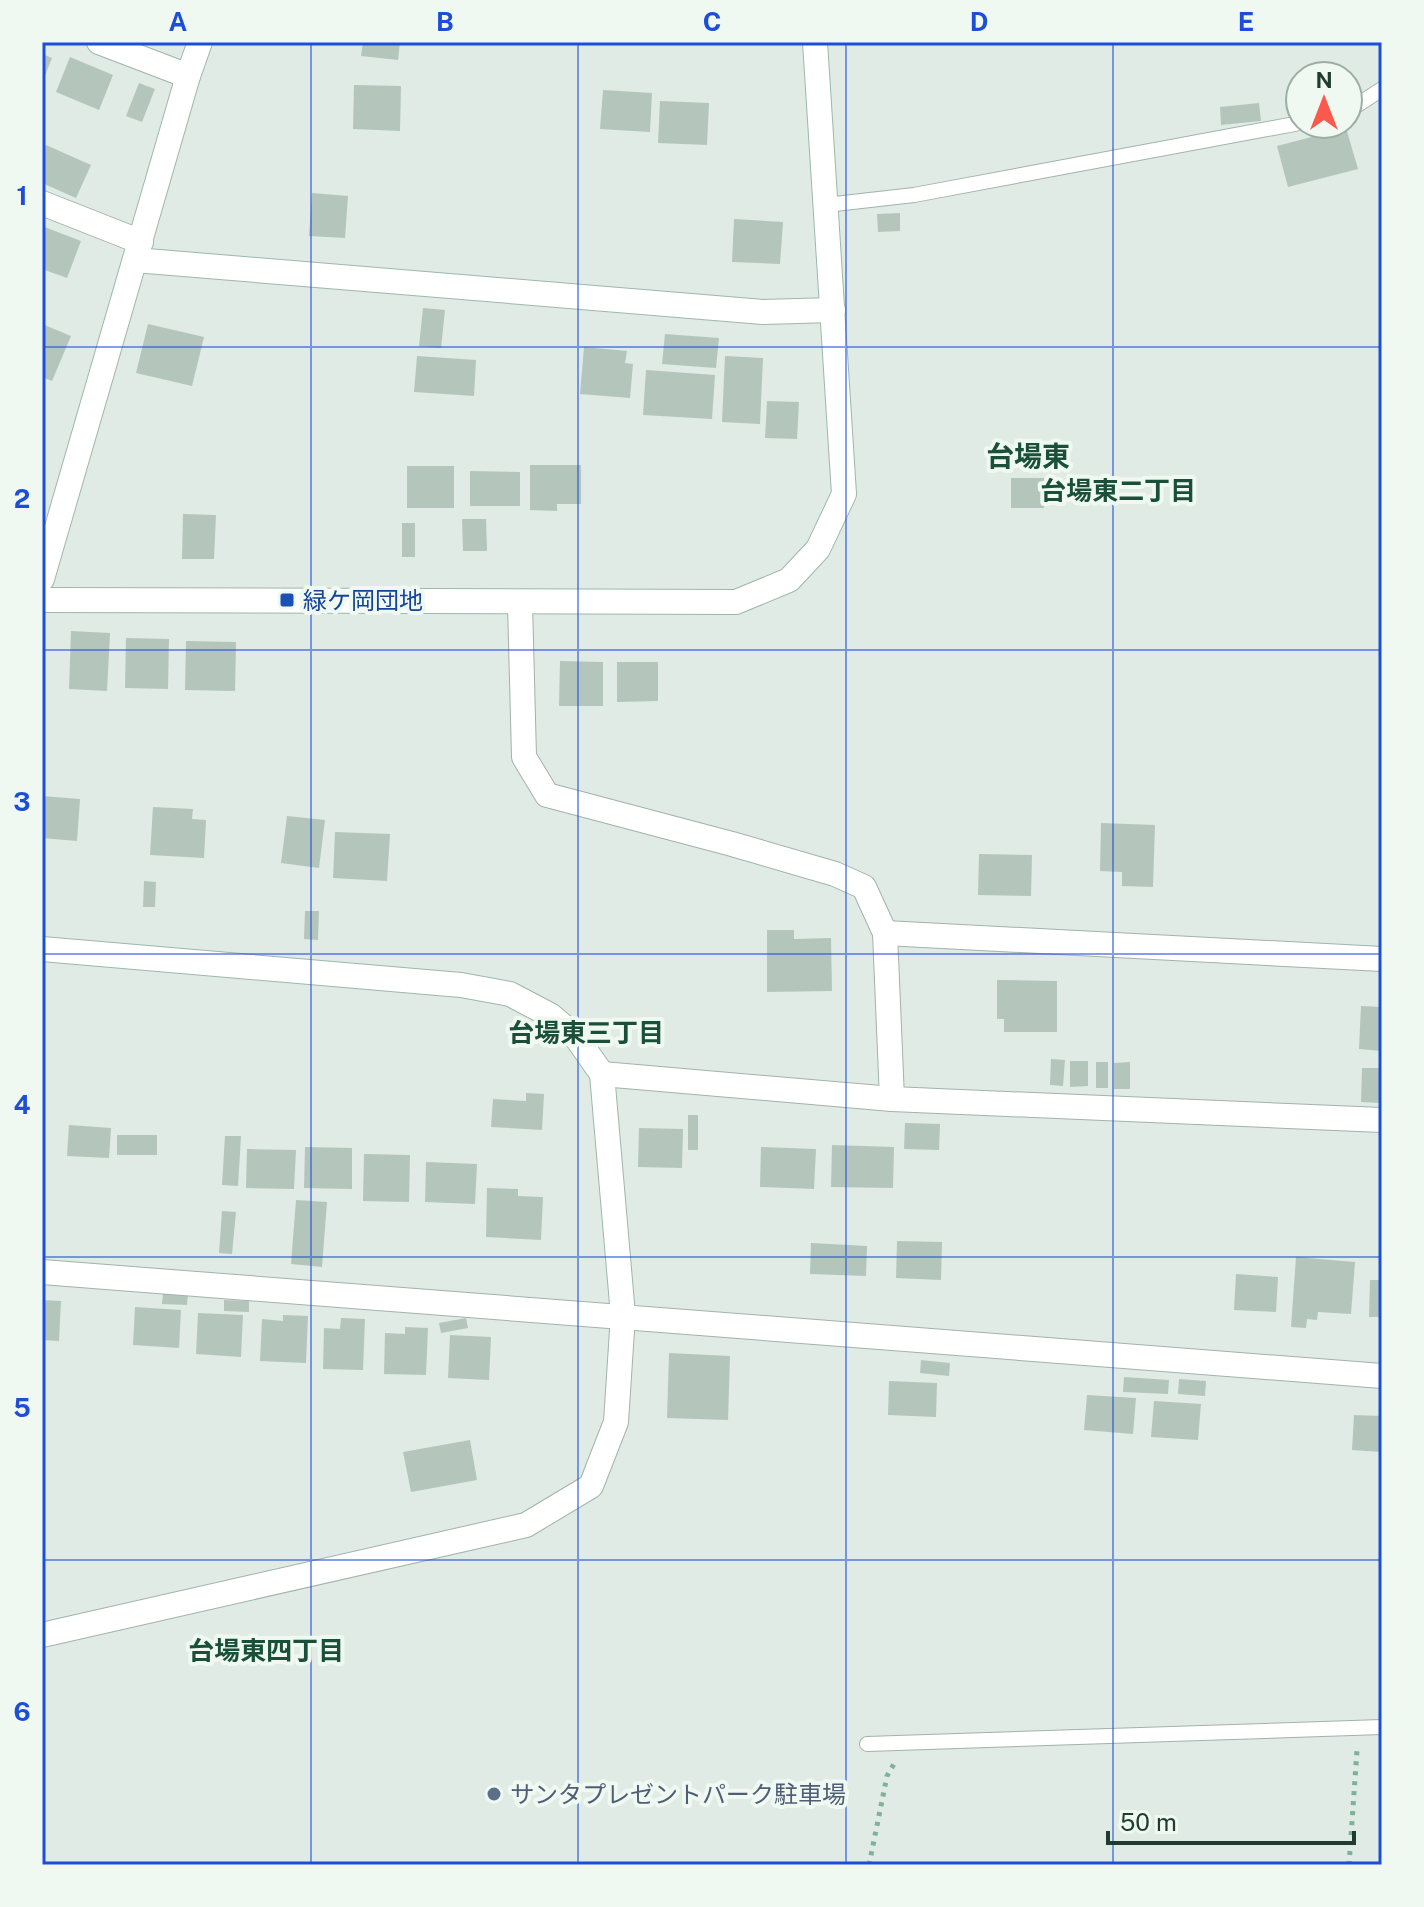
<svg xmlns="http://www.w3.org/2000/svg" width="1424" height="1907" viewBox="0 0 1424 1907" font-family="'Public Sans','Noto Sans JP',sans-serif">
<style>
.building{fill:#b4c6bc}
.lines{fill:none;stroke-linecap:round;stroke-linejoin:round}
.lane-casing{stroke:#a2b3aa;stroke-width:16}
.street-casing{stroke:#a2b3aa;stroke-width:26}
.secondary-casing{stroke:#9db8aa;stroke-width:26}
.path{stroke:#7db198;stroke-width:5;stroke-dasharray:4 6;stroke-linecap:butt}
.lane{stroke:#fff;stroke-width:14}
.street{stroke:#fff;stroke-width:24}
.secondary{stroke:#fff;stroke-width:24}
.grid{fill:none;stroke:#1d4ed8;stroke-width:2;stroke-opacity:0.55}
.transit-dot{fill:#1a4fb4;stroke:#f0f8f2;stroke-width:3}
.service-dot{fill:#5c6f8a;stroke:#f0f8f2;stroke-width:3}
.labels{text-anchor:middle;dominant-baseline:central;stroke-width:8;stroke-linejoin:round;paint-order:stroke}
.transit-label{font-size:24px;fill:#164399;stroke:#f0f8f2;text-anchor:start}
.service-label{font-size:24px;fill:#4e5e75;stroke:#f0f8f2;text-anchor:start}
.neighbourhood-label{font-size:26px;font-weight:bold;fill:#1a5039;stroke:#f0f8f2}
.quarter-label{font-size:28px;font-weight:bold;fill:#1a5039;stroke:#f0f8f2}
.neatline{fill:none;stroke:#1d4ed8;stroke-width:3}
.grid-label{font-size:26px;text-anchor:middle;font-weight:bold;fill:#1d4ed8}
</style>
<rect width="100%" height="100%" fill="#dfebe4"/>
<g class="building">
<polygon points="363,42 400,42 398,60 361,56"/>
<polygon points="42,54 52,58 42,83"/>
<polygon points="70,57 113,75 99,110 56,92"/>
<polygon points="139,83 155,89 142,122 126,116"/>
<polygon points="354,85 401,86 400,131 353,129"/>
<polygon points="603,90 652,93 650,132 600,129"/>
<polygon points="660,101 709,103 707,145 658,143"/>
<polygon points="1259,103 1261,121 1221,125 1220,107"/>
<polygon points="1346,128 1358,169 1288,187 1277,146"/>
<polygon points="46,145 91,165 76,198 42,183 42,154"/>
<polygon points="312,193 348,196 345,238 309,236"/>
<polygon points="900,213 900,231 878,232 877,214"/>
<polygon points="734,219 783,222 780,264 732,262"/>
<polygon points="42,226 81,241 67,278 42,269"/>
<polygon points="423,308 445,310 441,348 419,346"/>
<polygon points="42,324 71,336 52,381 42,377"/>
<polygon points="148,324 204,337 192,386 136,373"/>
<polygon points="665,334 719,338 716,368 662,364"/>
<polygon points="584,347 627,351 625,363 633,364 630,398 580,394"/>
<polygon points="417,356 476,360 474,396 414,392"/>
<polygon points="725,356 763,358 760,424 722,422"/>
<polygon points="646,370 715,375 712,419 643,415"/>
<polygon points="767,401 799,402 797,439 765,438"/>
<polygon points="530,465 581,465 581,504 557,504 557,511 530,510"/>
<rect x="407" y="466" width="47" height="42"/>
<polygon points="470,471 520,472 520,506 470,506"/>
<rect x="1011" y="478" width="33" height="30"/>
<polygon points="183,514 216,515 214,559 182,559"/>
<polygon points="462,519 486,519 487,551 463,551"/>
<rect x="402" y="523" width="13" height="34"/>
<polygon points="71,631 110,633 107,691 69,689"/>
<polygon points="126,638 169,639 168,689 125,688"/>
<polygon points="186,641 236,642 235,691 185,690"/>
<polygon points="560,661 603,662 603,706 559,706"/>
<polygon points="617,662 658,662 658,701 617,702"/>
<polygon points="42,796 80,799 77,841 42,838"/>
<polygon points="153,807 193,809 192,819 206,820 204,858 150,855"/>
<polygon points="287,816 325,820 319,868 281,863"/>
<polygon points="1101,823 1155,825 1153,887 1122,886 1122,872 1100,871"/>
<polygon points="335,832 390,834 387,881 333,878"/>
<polygon points="979,854 1032,855 1031,896 978,895"/>
<polygon points="144,881 156,882 155,907 143,907"/>
<polygon points="305,911 319,911 318,940 304,939"/>
<polygon points="767,930 794,930 794,939 831,938 832,991 767,992"/>
<polygon points="997,980 1057,981 1057,1032 1004,1032 1004,1019 997,1019"/>
<polygon points="1361,1006 1382,1007 1382,1051 1359,1049"/>
<polygon points="1051,1059 1065,1060 1063,1086 1050,1085"/>
<polygon points="1070,1061 1088,1061 1088,1086 1070,1087"/>
<rect x="1096" y="1062" width="12" height="26"/>
<polygon points="1130,1062 1130,1089 1114,1089 1114,1063"/>
<polygon points="1362,1068 1382,1068 1382,1103 1361,1102"/>
<polygon points="526,1093 544,1094 542,1130 491,1127 493,1099 526,1101"/>
<rect x="688" y="1115" width="10" height="35"/>
<polygon points="905,1123 940,1124 939,1150 904,1149"/>
<polygon points="69,1125 111,1128 109,1158 67,1156"/>
<polygon points="639,1128 683,1129 682,1168 638,1167"/>
<rect x="117" y="1135" width="40" height="20"/>
<polygon points="225,1136 241,1136 238,1186 222,1185"/>
<polygon points="832,1145 894,1147 893,1188 831,1187"/>
<polygon points="305,1147 352,1148 352,1189 304,1188"/>
<polygon points="761,1147 816,1149 814,1189 760,1187"/>
<polygon points="247,1149 296,1150 294,1189 246,1188"/>
<polygon points="364,1154 410,1155 409,1202 363,1201"/>
<polygon points="426,1162 477,1164 475,1204 425,1202"/>
<polygon points="487,1188 518,1189 518,1196 543,1197 541,1240 486,1237"/>
<polygon points="296,1200 327,1202 322,1267 291,1264"/>
<polygon points="222,1211 236,1212 232,1254 219,1253"/>
<polygon points="897,1241 942,1242 941,1280 896,1278"/>
<polygon points="811,1243 867,1246 866,1276 810,1274"/>
<polygon points="1296,1257 1355,1262 1351,1314 1318,1312 1317,1320 1307,1319 1306,1328 1291,1327"/>
<polygon points="1236,1274 1278,1277 1276,1312 1234,1310"/>
<polygon points="1370,1280 1382,1280 1382,1317 1369,1317"/>
<polygon points="163,1293 188,1294 187,1305 162,1304"/>
<polygon points="42,1300 61,1301 59,1341 42,1340"/>
<polygon points="224,1300 249,1301 249,1312 224,1311"/>
<polygon points="135,1307 181,1310 179,1348 133,1345"/>
<polygon points="198,1313 243,1315 241,1357 196,1354"/>
<polygon points="283,1315 308,1316 306,1363 260,1361 262,1319 283,1321"/>
<polygon points="341,1318 365,1319 363,1370 323,1369 324,1328 340,1329"/>
<polygon points="466,1318 468,1328 441,1333 439,1323"/>
<polygon points="405,1327 428,1328 426,1375 384,1374 385,1333 405,1334"/>
<polygon points="450,1335 491,1337 489,1380 448,1378"/>
<polygon points="669,1353 730,1356 728,1420 667,1418"/>
<polygon points="921,1360 950,1363 949,1376 920,1373"/>
<polygon points="1124,1377 1169,1380 1168,1394 1123,1392"/>
<polygon points="1179,1379 1206,1381 1205,1396 1178,1394"/>
<polygon points="889,1381 937,1383 936,1417 888,1415"/>
<polygon points="1087,1395 1136,1398 1133,1434 1084,1430"/>
<polygon points="1154,1401 1201,1404 1198,1440 1151,1437"/>
<polygon points="1354,1415 1382,1416 1382,1452 1352,1450"/>
<polygon points="470,1440 477,1480 411,1492 403,1452"/>
</g>
<g class="lines">
<defs>
<g id="lane">
<polyline points="1348,111 1382,89"/>
<polyline points="826,205 914,195 1300,123"/>
<polyline points="867,1744 1382,1727"/>
</g>
<g id="street">
<polyline points="99,42 188,76"/>
<polyline points="42,203 141,242"/>
<polyline points="520,603 524,757 547,795 732,844 835,874 864,887 885,933 892,1099"/>
<polyline points="885,933 1382,959"/>
<polyline points="602,1074 892,1099 1382,1120"/>
<polyline points="42,1272 1382,1376"/>
<polyline points="42,1635 526,1525 591,1486 616,1422 623,1315"/>
</g>
<g id="secondary">
<polyline points="135,260 763,312 833,310"/>
<polyline points="42,579 188,76 200,42"/>
<polyline points="42,600 736,602 789,580 818,549 844,494 815,42"/>
<polyline points="42,949 461,985 510,994 550,1015 576,1037 602,1074 623,1315"/>
</g>
</defs>
<use href="#lane" class="lane-casing"/>
<use href="#street" class="street-casing"/>
<use href="#secondary" class="secondary-casing"/>
<g class="path">
<polyline points="869,1865 887,1776 894,1764"/>
<polyline points="1349,1865 1357,1750"/>
</g>
<use href="#lane" class="lane"/>
<use href="#street" class="street"/>
<use href="#secondary" class="secondary"/>
</g>
<path class="grid" d="M311,42V1865M578,42V1865M846,42V1865M1113,42V1865M42,347H1382M42,650H1382M42,954H1382M42,1257H1382M42,1560H1382"/>
<rect class="transit-dot" x="279" y="592" width="16" height="16" rx="4"/>
<circle class="service-dot" cx="494" cy="1794" r="8"/>
<g class="labels">
<g class="transit-label">
<text x="303" y="600">緑ケ岡団地</text>
</g>
<g class="service-label">
<text x="510" y="1794">サンタプレゼントパーク駐車場</text>
</g>
<g class="neighbourhood-label">
<text x="1118" y="490">台場東二丁目</text>
<text x="586" y="1032">台場東三丁目</text>
<text x="266" y="1650">台場東四丁目</text>
</g>
<g class="quarter-label">
<text x="1028" y="455">台場東</text>
</g>
</g>
<rect width="1424" height="1907" fill="none" stroke="#f0f8f2" stroke-width="88"/>
<g transform="translate(1324 100)"><circle r="38" fill="#f0f8f2" stroke="#9cada4" stroke-width="2"/>
<path d="M0-6L14 30L0 20L-14 30Z" fill="#fb594d"/>
<text y="-12" font-size="22" font-weight="bold" text-anchor="middle" fill="#1f3d2f">N</text>
</g>
<path d="M1108 1831v12h246v-12" fill="none" stroke="#1f3d2f" stroke-width="4"/>
<text x="1120" y="1831" font-size="24" fill="#1f3d2f" stroke="#f0f8f2" stroke-width="6" paint-order="stroke">50 m</text>
<rect x="44" y="44" width="1336" height="1819" class="neatline"/>
<g class="grid-label">
<text x="178" y="31">A</text>
<text x="445" y="31">B</text>
<text x="712" y="31">C</text>
<text x="979" y="31">D</text>
<text x="1246" y="31">E</text>
<text x="22" y="205">1</text>
<text x="22" y="508">2</text>
<text x="22" y="811">3</text>
<text x="22" y="1114">4</text>
<text x="22" y="1417">5</text>
<text x="22" y="1721">6</text>
</g>
</svg>
